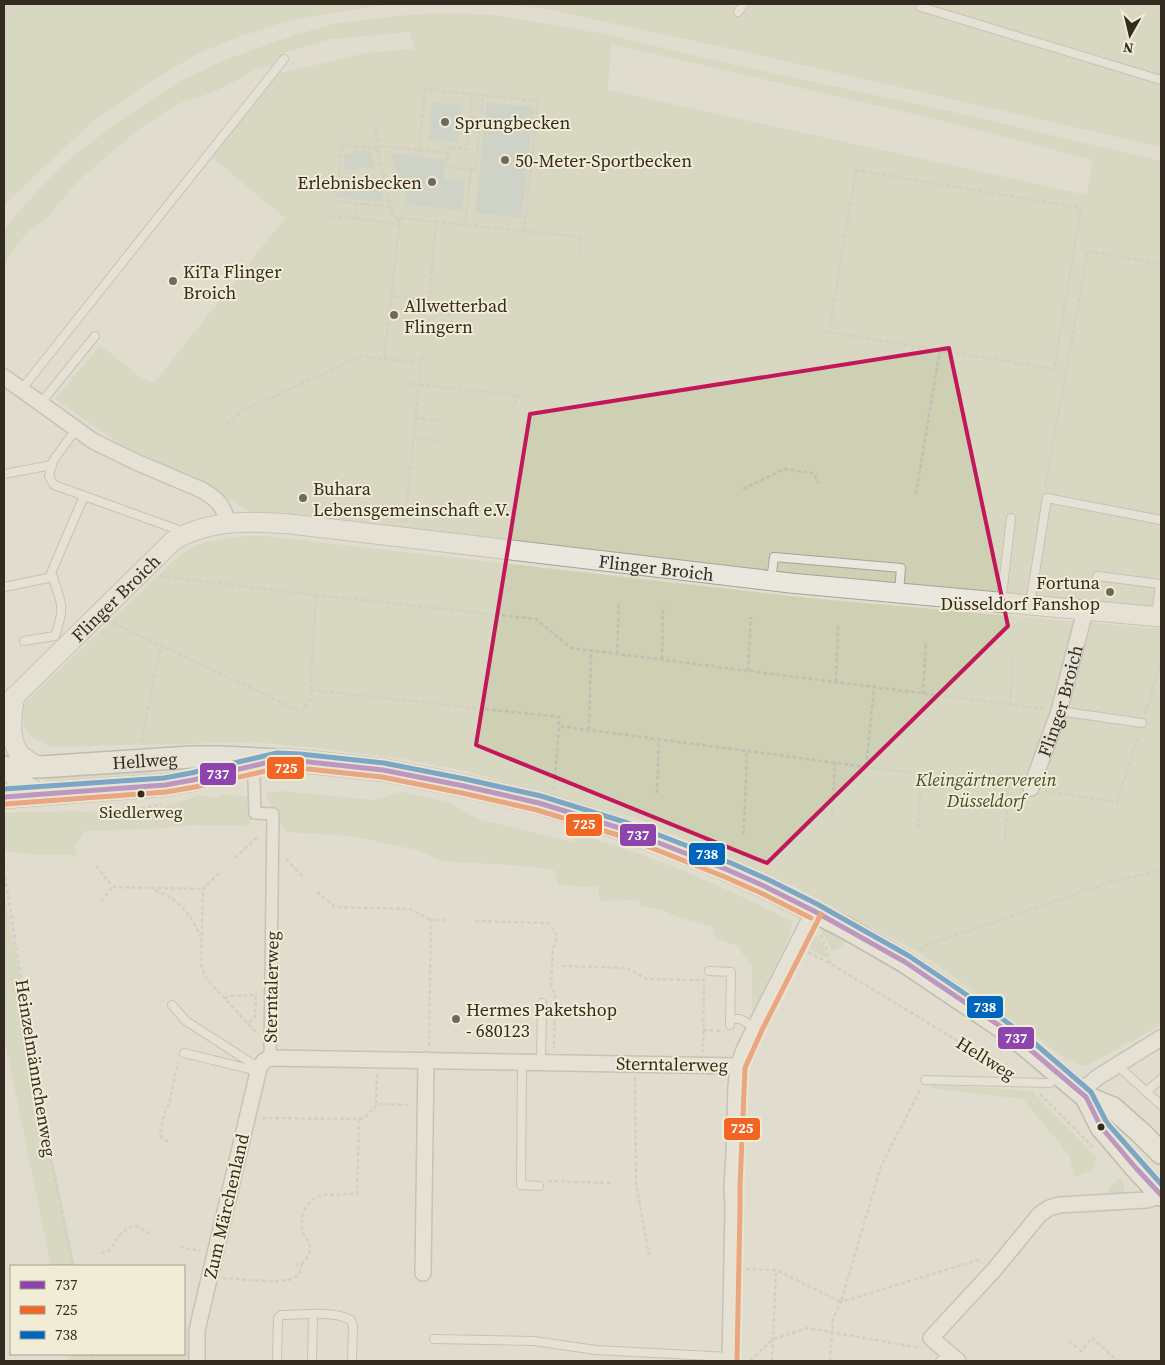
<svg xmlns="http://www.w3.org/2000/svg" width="1165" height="1365" viewBox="0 0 1165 1365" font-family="'Source Serif 4',serif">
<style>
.green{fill:#cdd0b2;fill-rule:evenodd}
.water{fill:#b8c7bf}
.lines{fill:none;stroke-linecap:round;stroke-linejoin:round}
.service-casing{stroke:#a6a297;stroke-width:10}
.pedestrian-casing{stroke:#a6a297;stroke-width:14}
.minor-casing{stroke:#a6a297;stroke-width:18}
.tertiary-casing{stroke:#a6a297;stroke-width:21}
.secondary-casing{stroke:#969286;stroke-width:24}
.path{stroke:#c2beb5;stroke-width:2.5;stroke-dasharray:4 2.5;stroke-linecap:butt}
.service{stroke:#eae7de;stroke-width:8}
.pedestrian{stroke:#eae7de;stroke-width:11}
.minor{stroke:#eae7de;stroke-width:15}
.tertiary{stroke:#eae7de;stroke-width:19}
.secondary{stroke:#eae7de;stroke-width:21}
.bus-1-casing{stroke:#f1ecd5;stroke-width:9}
.bus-2-casing{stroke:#f1ecd5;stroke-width:9}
.bus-3-casing{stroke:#f1ecd5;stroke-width:9}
.bus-1{stroke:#8e44ad;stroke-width:5}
.bus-2{stroke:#f26522;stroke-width:5}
.bus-3{stroke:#0065bd;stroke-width:5}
.marked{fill:none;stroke:#c2185b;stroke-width:4;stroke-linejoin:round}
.poi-dot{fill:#71695d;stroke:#f1ecd5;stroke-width:2}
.bus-dot{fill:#342b20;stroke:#f1ecd5;stroke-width:2}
.labels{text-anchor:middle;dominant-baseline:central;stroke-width:4;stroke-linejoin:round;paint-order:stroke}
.bus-label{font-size:17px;fill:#342b20;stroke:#f1ecd5}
.poi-label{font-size:18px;fill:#342b20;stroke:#f1ecd5;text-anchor:start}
.street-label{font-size:18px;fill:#342b20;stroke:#f1ecd5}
.park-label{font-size:18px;font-style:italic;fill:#414e29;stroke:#f1ecd5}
.line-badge{stroke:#f1ecd5;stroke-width:2}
.badge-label{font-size:14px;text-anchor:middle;font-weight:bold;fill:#fff}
</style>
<rect width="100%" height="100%" fill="#e1ddce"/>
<g class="green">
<polygon points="4,4 390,4 294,19 238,37 197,54 148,83 94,120 9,200 4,207"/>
<polygon points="507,4 1161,4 1161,147 750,53 546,9"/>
<path d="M444,13L494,15L604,34L735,65L949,111L1161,161V610L789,576L539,545L251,513L205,483L122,445L55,399L100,345L141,378L154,383L285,218L210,156L276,74L366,53L414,49L410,32L331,39L283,53L277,64L256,69L247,75L211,93L181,103L166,111L138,130L80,179L43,222C27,227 13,252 4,266V229L38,190L66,162L123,118L185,79L224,60L295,35L333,24L407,15ZM611,44L927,117L1093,160L1087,195L608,90Z"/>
<path d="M264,536L808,598L1161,629V1025L1086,1066H1080L1075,1060H1068L922,954L794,887L636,818L466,771L403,759L334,750L255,742L53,747C31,738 19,732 23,705L182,553L205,542L233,537Z"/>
<polygon points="150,770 151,774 150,777 47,786 47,774"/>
<path d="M281,791L375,800L402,792L449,802L477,819L573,842L576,833C612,845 649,856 684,871C721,886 756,904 792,921L791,932L756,1009H752V965L740,951V947L714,938L713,927L674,916L663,910L641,906L638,900L600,901L598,887L558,885L554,870L524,866L442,861L417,850L351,836L286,832L265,793Z"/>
<polygon points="223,794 251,797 251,823 248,826 191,825 151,829 84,831 75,846 77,855 26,854 4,851 4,815 6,813 75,811 97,813 97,816 106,817 106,814 112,815 153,811 200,795 214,798"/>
<path d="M572,822L626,840L752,890L792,912L794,916C723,879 647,850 571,825Z"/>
<polygon points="4,889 47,1131 75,1266 51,1266 4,1037"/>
<path d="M822,930L830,931L848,939C844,946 838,950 831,951L825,937L820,931Z"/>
<polygon points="817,936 822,942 827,958 806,948 812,938"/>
<polygon points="930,1084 1032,1091 1096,1157 1093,1170 1074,1177 1069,1155 1023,1099 930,1088"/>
<polygon points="1119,1178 1124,1182 1124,1193 1111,1193 1108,1191 1109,1188"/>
<polygon points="184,1329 191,1329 190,1361 70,1361 68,1354 184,1354"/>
</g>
<g class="water">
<polygon points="432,102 461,105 458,142 429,139"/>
<polygon points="487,102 534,107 522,218 475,213"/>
<polygon points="355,150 370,151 375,169 358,167 357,170 343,169 345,153 355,154"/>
<polygon points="391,153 445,160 443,179 465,181 462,211 406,204 408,184 399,182"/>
<polygon points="341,176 379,180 384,203 339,198"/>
</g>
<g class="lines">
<defs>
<g id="service">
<polyline points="922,4 921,7 1161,80"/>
<polyline points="738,12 744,4"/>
<polyline points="21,390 284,59"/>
<polyline points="40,404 95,336"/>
<polyline points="76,429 53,461 49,476 54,485 176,529 180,536"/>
<polyline points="4,474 52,465"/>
<polyline points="1097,576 1160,584 1156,617"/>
<polyline points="771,581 774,557 901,568 899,592"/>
<polyline points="4,587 53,577"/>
<polyline points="1001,603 1011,518"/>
<polyline points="1030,604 1047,498 1161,520"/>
<path d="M24,641L55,636C66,606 61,601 51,573L84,496"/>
<polyline points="1059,711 1142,723"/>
<polyline points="709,971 731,972 730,1025"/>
<polyline points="172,1005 186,1021 259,1068"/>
<polyline points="730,1019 740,1019 755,1027"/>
<polyline points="184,1053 258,1071"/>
<polyline points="522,1062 521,1185 539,1186"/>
<polyline points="541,1062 542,1003"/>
<polyline points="1117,1065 1161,1105"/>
<polyline points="925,1080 1050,1083 1058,1076"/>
<polyline points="1146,1092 1161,1079"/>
<polyline points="434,1339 534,1341 596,1350 730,1357"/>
<path d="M277,1361L278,1318L281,1315C302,1315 333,1310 351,1320L353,1326L352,1361"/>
<polyline points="312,1361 313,1314"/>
<polyline points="940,1361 948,1353"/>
</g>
<polyline id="pedestrian" points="254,779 255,813 273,814 270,1058"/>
<g id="minor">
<path d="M4,377L93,441L136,462L202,490C220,501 221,504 229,523"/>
<path id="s1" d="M1031,788L1059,711L1085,611"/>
<polyline points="1080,1092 1098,1077 1161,1038"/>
<polyline points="423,1273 426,1060"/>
<polyline points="197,1361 197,1331 201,1313 259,1068 264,1061 270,1058 738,1066"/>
<polyline points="730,1361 733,1208 732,1186 734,1155 736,1087 738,1066 744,1050 755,1027 814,911"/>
<polyline points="958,1361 931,1338 994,1270 1040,1214 1049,1208 1059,1205 1146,1200 1161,1196"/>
</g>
<g id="tertiary">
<path d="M15,696C12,711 9,733 16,748C20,757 31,763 40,767"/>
<path id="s2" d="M4,707L173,541C211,518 256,521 299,525L790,583L1161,617"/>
<polyline points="4,767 20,782 40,794"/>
</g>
<g id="secondary">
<path id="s3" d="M4,767H40L191,757H221L300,761L383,770L464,786L539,803L626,830L728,870L764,886L846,928L905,962L1000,1026L1027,1047L1086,1097L1113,1108L1141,1133L1161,1153"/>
<polyline points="4,797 165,785 193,780 253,765"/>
<polyline points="1086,1097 1101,1127 1135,1167 1161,1195"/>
</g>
</defs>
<use href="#service" class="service-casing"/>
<use href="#pedestrian" class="pedestrian-casing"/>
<use href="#minor" class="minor-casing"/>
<use href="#tertiary" class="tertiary-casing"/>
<use href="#secondary" class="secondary-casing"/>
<g class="path">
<polyline points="472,94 483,95"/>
<polyline points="374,126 380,146"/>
<polyline points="377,149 393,217 436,222"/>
<polyline points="419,150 425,89 472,94 467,149 449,147 448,153"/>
<polyline points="477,153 483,95 538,101 524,231"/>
<polyline points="471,170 476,170 477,160"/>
<polygon points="856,170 1081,208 1054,369 829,332"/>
<polyline points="390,207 336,201 342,145 376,148 380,146 448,153 447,167 471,170 465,225"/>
<polyline points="332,216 399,224"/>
<polyline points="356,218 357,203"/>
<polyline points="391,296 428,301"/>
<polyline points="428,307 436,222 582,237 579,256"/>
<polyline points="384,359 413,362 413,366"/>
<polyline points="411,381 410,384 518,395 513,409"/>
<polyline points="416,418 442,421"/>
<polyline points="226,424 242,411 362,356 384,359 400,217"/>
<polyline points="414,438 440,441"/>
<polyline points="1045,487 1088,251 1161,264"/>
<polyline points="743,489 784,469 814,473 818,483"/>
<polyline points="916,494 940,350"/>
<polyline points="405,522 422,355"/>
<polyline points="160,576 316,595 536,619 571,648 1045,709"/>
<polyline points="113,623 302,712 310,699 316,595"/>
<polyline points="617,654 619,601"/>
<polyline points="662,659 663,606"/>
<polyline points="748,671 751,617"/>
<polyline points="836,682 838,626"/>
<polyline points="311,690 559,717 559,726 1018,787"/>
<polyline points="923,694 926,641"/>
<polyline points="1010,705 1013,653"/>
<polyline points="1145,714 1161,663"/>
<polyline points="589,730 591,650"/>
<polyline points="141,742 161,645"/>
<polyline points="866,766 874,688"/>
<polyline points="554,790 559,726"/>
<polyline points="1045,791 1117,802 1139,734"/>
<polyline points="657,793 659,740"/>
<path d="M102,809C120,810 143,810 161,804"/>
<polyline points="832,817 835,763"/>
<polyline points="918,828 921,774"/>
<polyline points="743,835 745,807 747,751"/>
<polyline points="1005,841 1008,785"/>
<polyline points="235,858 255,839 260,839"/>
<polyline points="286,859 303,877"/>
<polyline points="96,866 113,887 203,889"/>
<polyline points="4,870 45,1130 73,1266"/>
<polyline points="219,873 203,889 201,966 205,976 211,984 258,1034"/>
<path d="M155,890C177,898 191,914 200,936"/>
<polyline points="317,892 335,907 410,909 431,920"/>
<polyline points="101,901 113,887"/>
<path d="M475,921L548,923C556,933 560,936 553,948L551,986L555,993L554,1048"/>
<polyline points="820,935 823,939 831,964 1007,1071"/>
<polyline points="920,951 922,947 1107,883 1161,870"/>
<polyline points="808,952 831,964"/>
<polyline points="562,966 627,968 647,979 704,980 703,1052"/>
<polyline points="225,999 228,996 256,995 255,1017 248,1023"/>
<polyline points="703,1030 722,1031"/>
<polyline points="429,1046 431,920 445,920"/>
<polyline points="377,1074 376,1104 411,1105"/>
<polyline points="635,1077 636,1183 649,1255"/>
<polyline points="1040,1094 1093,1147"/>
<path d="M262,1118L359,1119L357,1194L323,1195C307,1198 298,1217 303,1232C305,1238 311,1243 310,1250C309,1256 305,1260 302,1264H293"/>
<polyline points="359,1119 364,1118 376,1106 376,1104"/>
<polyline points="168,1142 162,1138 160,1132 165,1111 169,1104 178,1062"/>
<polyline points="548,1181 612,1183"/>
<polyline points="180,1247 200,1251"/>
<path d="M101,1253L109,1251C117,1239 120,1230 135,1226L150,1233"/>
<polyline points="746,1269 776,1270 841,1302 881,1166 920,1090"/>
<path d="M223,1278C237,1279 284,1284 294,1278C299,1275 301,1269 302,1264"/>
<polyline points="1069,1341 1081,1351 1092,1338 1118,1361"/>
<polyline points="91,1354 93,1361"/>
<polyline points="750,1361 773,1339 808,1328 921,1348"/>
<polyline points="772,1361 776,1270"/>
<polyline points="830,1361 833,1319 841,1302 978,1260 982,1263"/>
</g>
<use href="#service" class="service"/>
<use href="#pedestrian" class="pedestrian"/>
<use href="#minor" class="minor"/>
<use href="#tertiary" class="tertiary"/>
<use href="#secondary" class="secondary"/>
<defs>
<polyline id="bus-1" points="4,797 165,785 193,780 278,760 300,761 383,770 464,786 539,803 626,830 728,870 764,886 814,911 905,962 1000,1026 1027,1047 1086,1097 1101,1127 1135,1167 1161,1195"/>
<g id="bus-2">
<polyline points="5,804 166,792 195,787 279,768 299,768 382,777 462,793 537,810 624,837 725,877 761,893 811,918"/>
<polyline points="737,1361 740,1208 740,1186 745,1068 762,1030 821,914"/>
</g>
<polyline id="bus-3" points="4,789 164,778 191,773 277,753 300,754 384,763 465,779 541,796 628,823 731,863 767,879 817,904 909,956 1004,1020 1032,1041 1091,1092 1107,1123 1161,1184"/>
</defs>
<use href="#bus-1" class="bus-1-casing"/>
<use href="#bus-2" class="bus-2-casing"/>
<use href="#bus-3" class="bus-3-casing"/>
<use href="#bus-1" class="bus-1"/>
<use href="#bus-2" class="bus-2"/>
<use href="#bus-3" class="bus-3"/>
</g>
<path d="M0 0H1165V1365H0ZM949,348L1008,626L767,863L476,745L530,414Z" fill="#e1ddce" fill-opacity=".55" fill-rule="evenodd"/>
<path class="marked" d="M949,348L1008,626L767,863L476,745L530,414Z"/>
<g class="poi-dot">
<circle cx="445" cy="122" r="5"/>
<circle cx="505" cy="160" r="5"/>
<circle cx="432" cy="182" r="5"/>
<circle cx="173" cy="281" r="5"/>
<circle cx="394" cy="315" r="5"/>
<circle cx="303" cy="498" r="5"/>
<circle cx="1110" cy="592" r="5"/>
<circle cx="456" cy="1019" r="5"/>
</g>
<g class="bus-dot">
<circle cx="141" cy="794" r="4.5"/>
<circle cx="1101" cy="1127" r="4.5"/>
</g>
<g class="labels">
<g class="bus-label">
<text x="141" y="812">Siedlerweg</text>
</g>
<g class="poi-label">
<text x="455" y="122">Sprungbecken</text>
<text x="515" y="160">50-Meter-Sportbecken</text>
<text x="422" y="182" text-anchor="end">Erlebnisbecken</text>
<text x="183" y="271">KiTa Flinger<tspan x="183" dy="21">Broich</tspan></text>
<text x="404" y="305">Allwetterbad<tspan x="404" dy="21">Flingern</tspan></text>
<text x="313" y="488">Buhara<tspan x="313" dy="21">Lebensgemeinschaft e.V.</tspan></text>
<text x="1100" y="582" text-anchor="end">Fortuna<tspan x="1100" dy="21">Düsseldorf Fanshop</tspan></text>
<text x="466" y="1009">Hermes Paketshop<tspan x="466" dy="21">- 680123</tspan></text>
</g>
<g class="street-label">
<text stroke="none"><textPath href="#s2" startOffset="726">Flinger Broich</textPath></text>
<text stroke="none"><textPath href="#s2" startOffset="156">Flinger Broich</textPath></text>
<text stroke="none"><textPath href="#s1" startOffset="92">Flinger Broich</textPath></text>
<text stroke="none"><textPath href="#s3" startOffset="141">Hellweg</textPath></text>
<text transform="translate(271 987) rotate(-89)">Sterntalerweg</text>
<text transform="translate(986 1058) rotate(32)">Hellweg</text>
<text transform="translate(672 1064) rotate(1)">Sterntalerweg</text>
<text transform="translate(36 1068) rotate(81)">Heinzelmännchenweg</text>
<text transform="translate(226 1206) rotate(-77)">Zum Märchenland</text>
</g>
<g class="park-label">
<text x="986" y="779">Kleingärtnerverein<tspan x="986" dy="21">Düsseldorf</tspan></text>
</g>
</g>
<g class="line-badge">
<rect x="266" y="756" width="39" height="24" rx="5" fill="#f26522"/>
<rect x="199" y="762" width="38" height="24" rx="5" fill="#8e44ad"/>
<rect x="565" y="813" width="38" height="24" rx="5" fill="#f26522"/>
<rect x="619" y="823" width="38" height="24" rx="5" fill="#8e44ad"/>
<rect x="688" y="842" width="38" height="24" rx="5" fill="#0065bd"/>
<rect x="966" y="995" width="38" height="24" rx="5" fill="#0065bd"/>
<rect x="997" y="1026" width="38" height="24" rx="5" fill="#8e44ad"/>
<rect x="723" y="1117" width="38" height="24" rx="5" fill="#f26522"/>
</g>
<g class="badge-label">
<text x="286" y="773">725</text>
<text x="218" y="779">737</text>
<text x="584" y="829">725</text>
<text x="638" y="840">737</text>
<text x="707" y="859">738</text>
<text x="985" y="1012">738</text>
<text x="1016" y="1043">737</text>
<text x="742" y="1133">725</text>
</g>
<rect width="1165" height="1365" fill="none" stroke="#342b20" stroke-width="10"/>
<rect x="10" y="1265" width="175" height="90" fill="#f1ecd5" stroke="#a59f8d"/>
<rect x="20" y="1281" width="25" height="8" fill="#8e44ad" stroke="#a59f8d"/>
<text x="55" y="1290" font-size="15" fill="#342b20">737</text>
<rect x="20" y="1306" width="25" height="8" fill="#f26522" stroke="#a59f8d"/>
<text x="55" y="1315" font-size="15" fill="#342b20">725</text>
<rect x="20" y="1331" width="25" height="8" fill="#0065bd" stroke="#a59f8d"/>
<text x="55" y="1340" font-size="15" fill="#342b20">738</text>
<g transform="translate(1130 35) rotate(188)" stroke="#f1ecd5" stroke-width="4" paint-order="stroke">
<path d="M0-4L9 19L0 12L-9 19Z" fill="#342b20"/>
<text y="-8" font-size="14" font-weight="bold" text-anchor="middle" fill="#342b20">N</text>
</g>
</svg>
